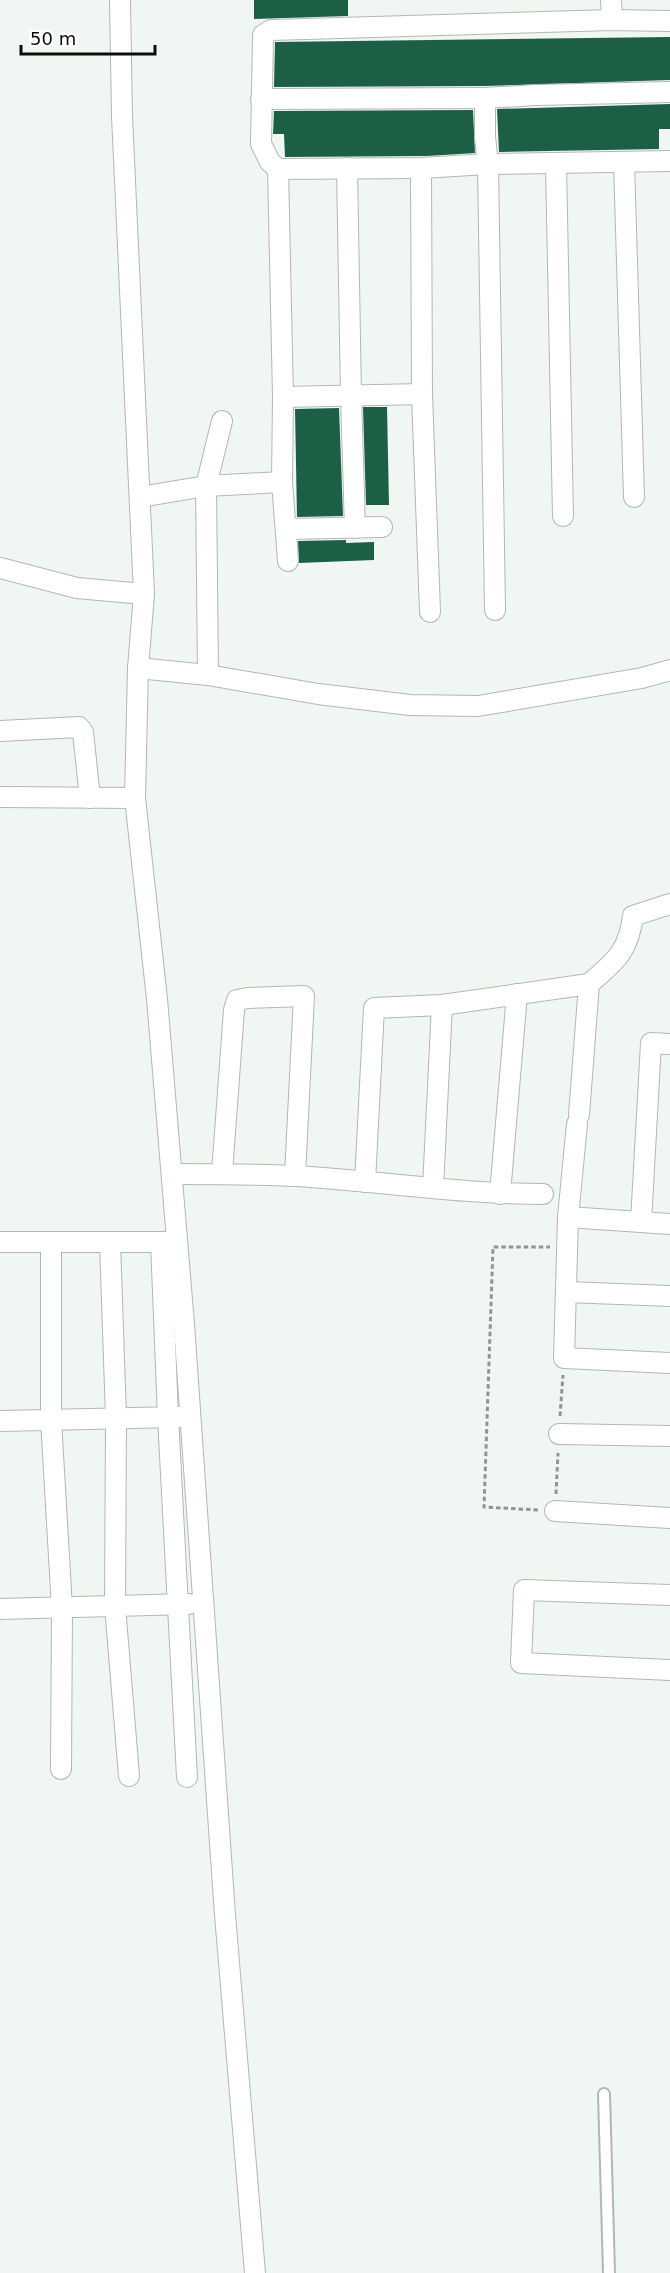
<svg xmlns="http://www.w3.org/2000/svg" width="670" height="2273" viewBox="0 0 670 2273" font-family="'DejaVu Sans',sans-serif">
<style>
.building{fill:#1d5f45}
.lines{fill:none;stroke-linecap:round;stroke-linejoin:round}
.lane-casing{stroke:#b1b8b4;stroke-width:14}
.street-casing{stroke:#b1b8b4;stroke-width:22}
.path{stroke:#909592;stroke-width:3;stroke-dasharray:4.5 3;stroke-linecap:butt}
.lane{stroke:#fff;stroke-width:10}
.street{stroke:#fff;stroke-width:20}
</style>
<rect width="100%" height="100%" fill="#f0f7f3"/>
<g class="building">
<polygon points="254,0 348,0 348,16 254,19"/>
<polygon points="670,37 670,80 485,86 274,87 275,42"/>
<polygon points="670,104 670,129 659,129 659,149 499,152 497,109"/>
<polygon points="473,110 475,153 427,156 285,157 284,134 273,134 274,111"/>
<polygon points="363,407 387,407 389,505 366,505"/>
<polygon points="339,408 343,516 297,517 295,409"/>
<polygon points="346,540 346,543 374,542 374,560 299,563 298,541"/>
</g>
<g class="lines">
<defs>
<polyline id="lane" points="604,2094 609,2273"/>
<g id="street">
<polyline points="120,0 122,116 144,594 138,668 135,798 157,999 184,1324 225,1915 255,2273"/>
<polyline points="611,0 612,20"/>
<polyline points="261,99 485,98"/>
<polyline points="624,162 634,497"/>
<polyline points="556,164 563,516"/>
<polyline points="347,168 351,396 355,528"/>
<polyline points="421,168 422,394 430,612"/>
<polyline points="278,169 270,162 261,144 263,35 271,30 612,20 670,21"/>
<polyline points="283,397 422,394"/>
<polyline points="140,497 206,486 282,482"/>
<polyline points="286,529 382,527"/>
<polyline points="288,561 282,482 283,397 278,169 421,168 488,164 670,161"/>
<polyline points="0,568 77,588 144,594"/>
<polyline points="495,610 488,164 485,137 485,98 536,95 670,92"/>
<polyline points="138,668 208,675 318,694 410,705 478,706 642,678 670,670"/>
<polyline points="208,675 206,486 222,421"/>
<polyline points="0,731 79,727 83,732 90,798"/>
<polyline points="0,797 135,798"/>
<path d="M589,984C615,961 628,953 633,916L670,904"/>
<polyline points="577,1124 568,1217 564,1358 670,1363"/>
<polyline points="222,1173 234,1010 237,1000 248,998 304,996 295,1176"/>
<path d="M172,1174C213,1174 254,1174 296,1176C378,1181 460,1194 543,1194"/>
<polyline points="365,1182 374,1008 442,1005 589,984 579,1115"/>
<polyline points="433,1188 442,1005"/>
<polyline points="500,1194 517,994"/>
<polyline points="568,1217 670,1224"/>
<polyline points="641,1222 651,1043 670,1044"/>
<polyline points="0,1242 175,1242"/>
<polyline points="161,1242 168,1417 187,1777"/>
<polyline points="51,1243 51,1420 62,1608 61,1769"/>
<polyline points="110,1243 116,1417 115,1606 129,1776"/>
<polyline points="567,1292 670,1296"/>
<polyline points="0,1421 179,1417"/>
<polyline points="559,1434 670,1436"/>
<polyline points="555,1511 670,1518"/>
<polyline points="670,1595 524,1590 521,1663 670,1670"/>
<polyline points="0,1609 189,1604"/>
</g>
</defs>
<use href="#lane" class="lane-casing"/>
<use href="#street" class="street-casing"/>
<g class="path">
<polyline points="560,1416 563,1375"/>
<polyline points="556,1494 558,1453"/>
<polyline points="538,1510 484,1507 493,1247 550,1247"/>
</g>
<use href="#lane" class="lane"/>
<use href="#street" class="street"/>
</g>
<path d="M21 45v9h134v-9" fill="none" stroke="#0b0d0c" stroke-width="3"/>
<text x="30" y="45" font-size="18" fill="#0b0d0c" stroke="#ffffff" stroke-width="4.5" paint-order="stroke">50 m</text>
</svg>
